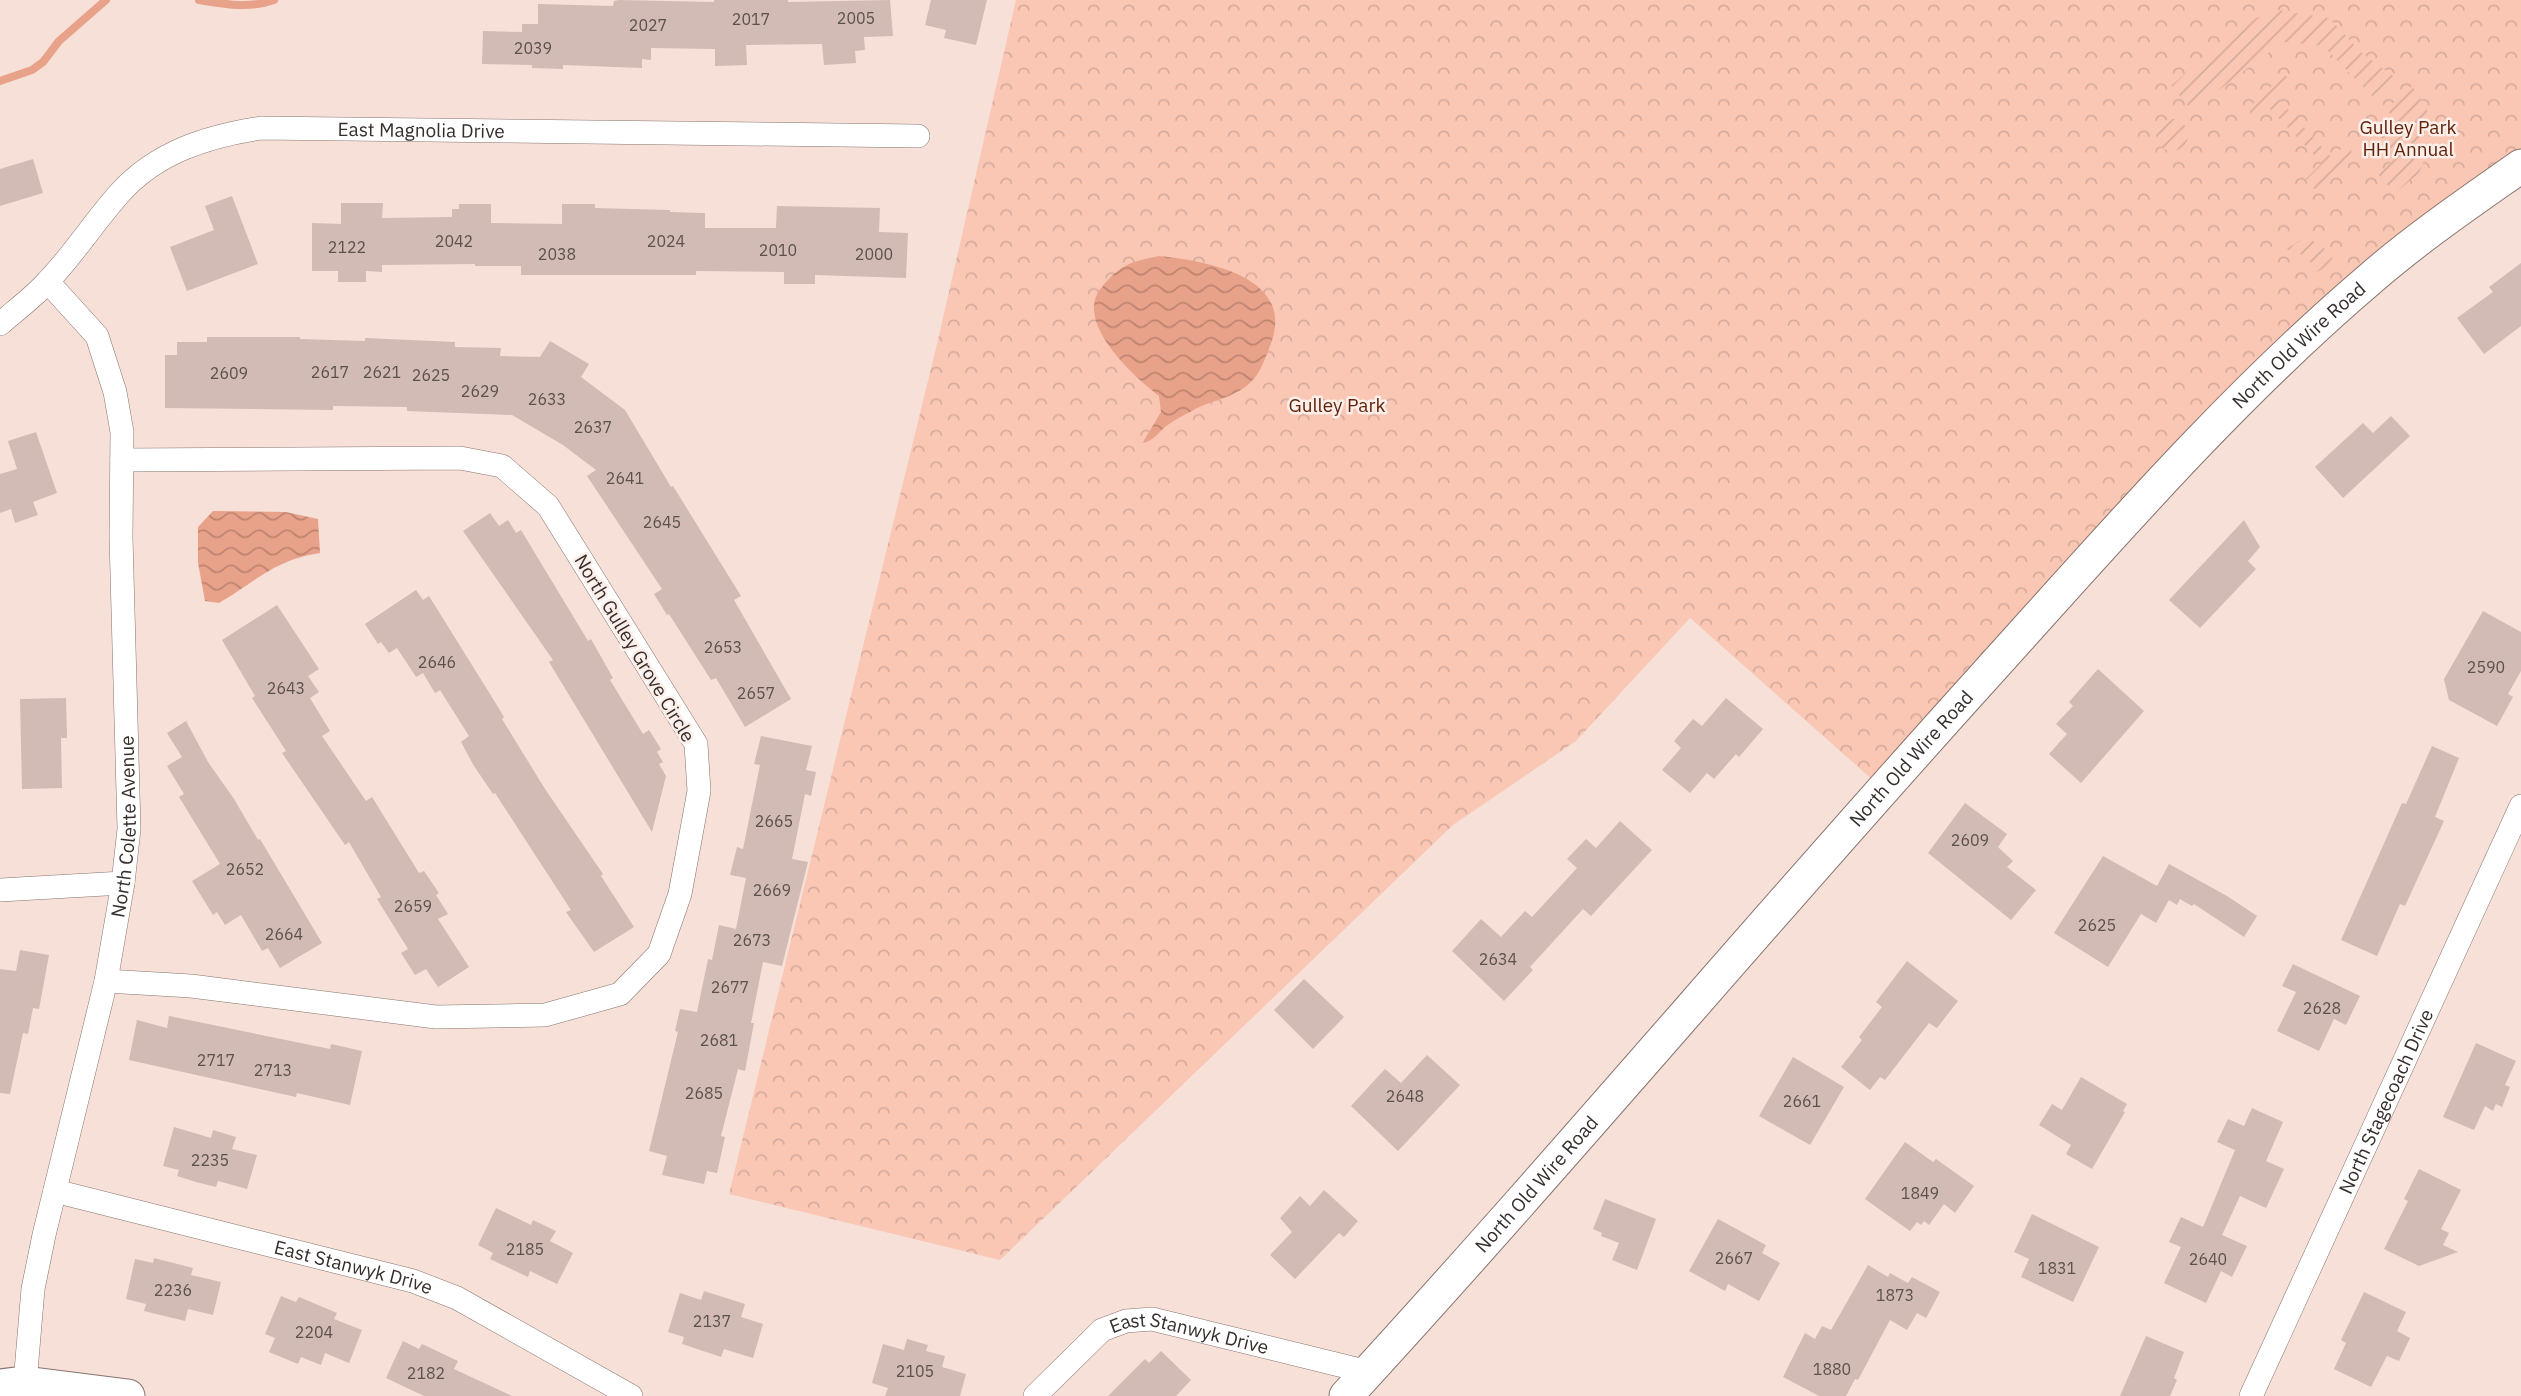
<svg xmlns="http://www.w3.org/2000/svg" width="2521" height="1396" viewBox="0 0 2521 1396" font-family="'IBM Plex Sans',sans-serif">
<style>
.park{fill:url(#park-crowns)}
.garden{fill:url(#garden-furrows)}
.water{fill:url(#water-waves)}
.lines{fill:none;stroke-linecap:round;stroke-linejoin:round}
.stream{stroke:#e9a28a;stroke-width:8}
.building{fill:#d1bbb4}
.street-casing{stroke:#87746d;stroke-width:24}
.secondary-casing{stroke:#87746d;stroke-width:35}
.street{stroke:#fff;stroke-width:23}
.secondary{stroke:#fff;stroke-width:33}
.labels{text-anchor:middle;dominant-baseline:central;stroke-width:5;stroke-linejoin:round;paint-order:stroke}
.number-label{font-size:16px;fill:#5d514d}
.park-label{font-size:19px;fill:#61220a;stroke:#fcefea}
.street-label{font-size:19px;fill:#362e2b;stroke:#fcefea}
</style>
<defs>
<pattern id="park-crowns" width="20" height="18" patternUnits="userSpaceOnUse" patternTransform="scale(1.75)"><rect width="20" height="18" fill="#fac7b5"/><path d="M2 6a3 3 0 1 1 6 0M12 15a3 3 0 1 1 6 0" fill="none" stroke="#d7ab9c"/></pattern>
<pattern id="garden-furrows" width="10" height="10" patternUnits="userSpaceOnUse" patternTransform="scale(1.75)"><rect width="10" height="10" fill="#fac7b5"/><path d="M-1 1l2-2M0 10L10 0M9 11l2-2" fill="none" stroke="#d7ab9c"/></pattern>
<pattern id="water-waves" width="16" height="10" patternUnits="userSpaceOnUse" patternTransform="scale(1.75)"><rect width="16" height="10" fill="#e9a28a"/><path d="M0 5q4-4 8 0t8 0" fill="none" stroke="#be8471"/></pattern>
</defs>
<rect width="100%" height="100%" fill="#f6e0d8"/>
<polygon class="park" points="1016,0 2521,0 2521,166 2372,277 1883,789 1690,618 1576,741 1453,825 1000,1260 729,1194 937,344"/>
<g class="garden">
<polygon points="2277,10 2329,18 2362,53 2400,81 2377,101 2323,46 2283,42 2192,110 2171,86 2243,23"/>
<polygon points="2284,75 2291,79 2294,83 2279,100 2331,157 2345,146 2351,150 2352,157 2317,189 2309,188 2306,179 2322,163 2268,107 2257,116 2250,114 2249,107"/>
<polygon points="2412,86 2427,109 2429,140 2426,156 2419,173 2395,193 2378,174 2392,161 2391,150 2380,135 2396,121 2386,109"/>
<circle cx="2172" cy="135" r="16"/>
<polygon points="2307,237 2324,248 2335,262 2317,272 2306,256 2286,249"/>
</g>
<g class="water">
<path d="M1159,256C1208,261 1298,277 1270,346C1265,359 1260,374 1250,383C1233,399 1210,400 1192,411C1184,415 1176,419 1169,424C1159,431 1156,439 1144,443L1143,442L1161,412L1159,396C1136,378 1092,338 1094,306C1094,296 1101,288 1106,282C1123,263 1135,261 1159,256Z"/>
<path d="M213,511L286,512L318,519L320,553C274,560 257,581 219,603L205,601L198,563V527Z"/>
</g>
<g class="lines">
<g class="stream">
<path d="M199,0C224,4 250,9 274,0"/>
<polyline points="0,81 32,70 43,62 59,41 106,0"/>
</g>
</g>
<g class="building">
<polygon points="619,0 714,2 714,0 788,0 788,2 890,0 893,36 864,37 865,50 855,51 856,63 824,65 822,44 746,45 747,65 715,66 715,49 651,48 651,60 642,59 642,68 563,65 563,69 532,68 532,65 482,64 483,31 522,32 522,24 538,24 538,4 613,6 614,1"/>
<polygon points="931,0 987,0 976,45 944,38 946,30 925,25"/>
<polygon points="33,159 43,193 0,206 0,169"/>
<polygon points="232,196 258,264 187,291 170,247 214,230 205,206"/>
<polygon points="341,203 383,203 382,218 452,217 452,209 459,209 459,204 491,204 491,223 562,224 562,204 595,204 595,208 670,210 670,212 705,213 705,228 776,228 777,206 880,208 879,232 908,233 906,278 815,275 815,284 784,284 784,272 696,271 696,275 521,275 521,266 475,266 475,264 382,265 382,272 366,271 366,282 338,282 338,271 312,271 312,223 341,224"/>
<polygon points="2521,263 2521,326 2484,354 2457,318 2493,292 2489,287"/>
<polygon points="207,337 300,337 300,339 365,341 365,338 455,342 455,347 501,348 500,356 540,357 550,341 589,364 581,377 625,410 671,487 673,486 741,596 734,600 791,699 745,727 716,678 711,680 669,614 667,615 654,594 662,589 587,476 596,470 563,445 512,415 407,411 407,407 333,406 333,410 165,408 165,355 177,355 177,342 207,342"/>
<polygon points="2391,416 2410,436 2343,498 2315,467 2363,423 2373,433"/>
<polygon points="36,432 57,493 33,502 38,515 15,523 11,509 0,513 0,474 17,469 8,441"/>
<polygon points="490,513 499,526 508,520 516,533 521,530 588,641 591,639 613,678 610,680 643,734 649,730 661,749 657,752 663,762 659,764 666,776 652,832 549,662 553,660 463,531"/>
<polygon points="2244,520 2260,547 2248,561 2256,569 2200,628 2169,600"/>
<polygon points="416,590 423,600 429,596 490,694 504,717 502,719 545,789 603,874 601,876 634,927 594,952 566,912 571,910 530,847 495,793 493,794 474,766 461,742 469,736 440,690 435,693 423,673 416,677 397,648 389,653 381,642 378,644 365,624"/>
<polygon points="277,605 319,669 308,676 319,692 310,698 330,731 322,736 366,801 372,797 419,873 424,871 439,893 436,895 448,914 438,919 469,967 438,987 426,969 415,975 401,953 408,949 377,899 381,897 349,842 345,845 282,753 286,751 252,698 255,696 222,640"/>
<polygon points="2483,611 2521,632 2521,671 2508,694 2513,697 2497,726 2449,700 2444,679"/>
<polygon points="2098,669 2144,711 2081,783 2049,754 2067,734 2056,724 2073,706 2069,702"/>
<polygon points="66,698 67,738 61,738 62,788 22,789 20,699"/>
<polygon points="1726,698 1763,729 1739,757 1736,754 1714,779 1707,773 1690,793 1662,770 1681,748 1674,741 1693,719 1702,726"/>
<polygon points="186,721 208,762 234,799 258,840 260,839 322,943 280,968 268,948 262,951 241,915 225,925 217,912 213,915 192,881 220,864 179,797 184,794 167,766 182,757 167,733"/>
<polygon points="761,736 812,746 806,770 816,772 811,796 805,794 792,859 808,862 782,966 763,962 751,1023 754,1023 745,1071 738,1069 721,1136 725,1137 717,1173 707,1171 704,1184 662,1175 667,1156 649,1151 678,1032 675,1031 680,1009 697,1012 708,959 712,960 719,925 736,929 746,878 730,875 737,847 743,849 760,765 754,764"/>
<polygon points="2432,746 2459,758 2435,817 2444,821 2405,906 2400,904 2377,956 2341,940 2402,803 2406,804"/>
<polygon points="1965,803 2007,834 1998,847 2013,861 2007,867 2036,890 2011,920 1928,853"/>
<polygon points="1620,821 1652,850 1591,916 1583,909 1530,967 1533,970 1504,1001 1452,951 1481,919 1501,937 1525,911 1532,917 1577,868 1567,859 1586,839 1596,848"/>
<polygon points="2103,856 2157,886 2169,864 2227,896 2257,916 2244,937 2194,904 2192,906 2180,899 2177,905 2169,900 2156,923 2141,914 2108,967 2054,933"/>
<polygon points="20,950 49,955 39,1009 33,1008 28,1034 23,1033 10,1094 0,1093 0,969 16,971"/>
<polygon points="1907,961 1958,1001 1937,1028 1929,1023 1885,1080 1880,1077 1870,1090 1841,1067 1862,1040 1859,1037 1882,1007 1876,1002"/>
<polygon points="2293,964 2360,996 2346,1025 2334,1019 2319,1051 2277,1031 2296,992 2282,986"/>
<polygon points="1304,979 1344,1017 1313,1049 1274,1010"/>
<polygon points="169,1016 330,1049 331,1044 362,1051 350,1105 297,1093 296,1097 129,1060 137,1020 167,1028"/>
<polygon points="2476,1043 2516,1061 2505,1085 2510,1087 2502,1107 2496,1104 2493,1111 2485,1106 2474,1130 2443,1117"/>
<polygon points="1427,1055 1460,1085 1398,1151 1351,1106 1385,1069 1401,1083"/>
<polygon points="1793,1057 1844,1087 1810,1145 1759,1116"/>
<polygon points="2081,1077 2127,1104 2123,1111 2125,1112 2092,1169 2066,1154 2071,1145 2039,1125 2052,1104 2062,1110"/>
<polygon points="2252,1108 2283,1122 2266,1161 2284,1169 2266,1208 2240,1196 2222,1235 2247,1246 2232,1277 2221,1271 2206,1303 2164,1283 2181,1247 2169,1242 2181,1217 2203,1227 2235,1150 2217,1142 2228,1119 2244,1126"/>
<polygon points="174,1127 211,1138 213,1130 236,1137 232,1149 257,1155 247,1189 218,1181 216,1187 196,1182 177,1176 179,1170 163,1166"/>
<polygon points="1905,1142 1933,1162 1936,1159 1974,1186 1955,1213 1944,1204 1929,1225 1924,1221 1921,1225 1917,1222 1910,1231 1865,1199"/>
<polygon points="2419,1169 2461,1190 2441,1229 2449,1233 2443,1245 2458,1252 2419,1266 2384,1249 2408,1201 2404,1199"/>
<polygon points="1324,1190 1358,1221 1344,1237 1339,1233 1295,1279 1270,1255 1292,1232 1280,1218 1300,1196 1310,1206"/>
<polygon points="1605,1199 1656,1219 1637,1270 1612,1260 1619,1243 1601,1236 1602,1233 1593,1229"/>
<polygon points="496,1208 531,1225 533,1220 556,1231 550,1241 573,1253 557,1284 530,1271 528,1277 490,1259 493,1253 478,1245"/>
<polygon points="2032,1214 2099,1247 2073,1302 2021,1277 2029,1259 2014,1252"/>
<polygon points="1718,1219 1766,1245 1762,1253 1780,1263 1759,1301 1728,1284 1725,1291 1689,1271"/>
<polygon points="154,1258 193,1268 191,1275 221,1282 213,1315 188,1309 185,1321 144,1311 146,1304 126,1299 135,1259 153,1263"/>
<polygon points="1868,1265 1888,1277 1890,1273 1908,1283 1912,1277 1940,1292 1926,1318 1917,1313 1907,1330 1890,1320 1858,1380 1855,1379 1846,1396 1819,1396 1783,1377 1805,1333 1815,1339 1822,1326 1831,1330"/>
<polygon points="704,1291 745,1304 741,1317 763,1324 753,1358 724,1349 721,1357 682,1344 684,1337 668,1332 680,1293 701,1300"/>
<polygon points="2364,1292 2406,1312 2397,1331 2410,1338 2399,1361 2387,1356 2371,1387 2334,1369 2346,1343 2341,1340"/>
<polygon points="281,1296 296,1302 299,1297 337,1313 334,1319 362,1330 349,1363 325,1353 321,1365 301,1357 298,1364 269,1352 275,1338 265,1334"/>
<polygon points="2146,1336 2184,1352 2174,1378 2177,1380 2170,1396 2120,1396"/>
<polygon points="907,1339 928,1345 926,1351 945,1356 942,1367 966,1374 960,1396 885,1396 888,1388 872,1383 883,1344 904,1350"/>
<polygon points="403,1341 419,1349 422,1344 458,1361 454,1369 512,1396 424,1396 386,1378"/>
<polygon points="1161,1351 1191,1380 1176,1396 1108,1396 1145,1359 1149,1363"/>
</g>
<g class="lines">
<defs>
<g id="street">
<path id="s1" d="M0,324C16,310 34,297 48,281C74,254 94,222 119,194C156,152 208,136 261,128L918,136"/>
<polyline points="0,890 123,883"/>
<polyline points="106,981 191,986 436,1017 545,1015 620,994 659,954 680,894 699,791 696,744 548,506 502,466 460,458 122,460"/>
<path id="s2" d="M55,1191L413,1281L457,1298L631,1396"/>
<path id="s3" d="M25,1383L33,1289L44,1235L106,981L123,883L129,829L121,537L122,432L115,392L97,336L48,282"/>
<path id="s4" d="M1035,1396L1102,1330L1126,1321L1152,1319L1368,1372"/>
<path id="s5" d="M2251,1396L2521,806"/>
</g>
<g id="secondary">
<polyline points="0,1386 25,1383 128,1396"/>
<path id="s6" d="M1346,1396C1562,1161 1768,915 1983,678C2107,541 2229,399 2370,279C2417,238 2470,202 2521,166"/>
</g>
</defs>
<use href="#street" class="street-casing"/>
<use href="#secondary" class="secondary-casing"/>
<use href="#street" class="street"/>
<use href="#secondary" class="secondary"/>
</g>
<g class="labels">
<g class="number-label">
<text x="856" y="18">2005</text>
<text x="751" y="19">2017</text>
<text x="648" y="25">2027</text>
<text x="533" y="48">2039</text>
<text x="454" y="241">2042</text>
<text x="666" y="241">2024</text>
<text x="347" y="247">2122</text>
<text x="778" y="250">2010</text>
<text x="557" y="254">2038</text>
<text x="874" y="254">2000</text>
<text x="330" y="372">2617</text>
<text x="382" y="372">2621</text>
<text x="229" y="373">2609</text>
<text x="431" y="375">2625</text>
<text x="480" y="391">2629</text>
<text x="547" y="399">2633</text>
<text x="593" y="427">2637</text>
<text x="625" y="478">2641</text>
<text x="662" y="522">2645</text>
<text x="723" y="647">2653</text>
<text x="437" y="662">2646</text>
<text x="2486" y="667">2590</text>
<text x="286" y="688">2643</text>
<text x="756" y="693">2657</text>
<text x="774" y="821">2665</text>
<text x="1970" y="840">2609</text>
<text x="245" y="869">2652</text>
<text x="772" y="890">2669</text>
<text x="413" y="906">2659</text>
<text x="2097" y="925">2625</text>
<text x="284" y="934">2664</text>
<text x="752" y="940">2673</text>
<text x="1498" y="959">2634</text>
<text x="730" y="987">2677</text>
<text x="2322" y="1008">2628</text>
<text x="719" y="1040">2681</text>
<text x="216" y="1060">2717</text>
<text x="273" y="1070">2713</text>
<text x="704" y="1093">2685</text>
<text x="1405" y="1096">2648</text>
<text x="1802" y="1101">2661</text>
<text x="210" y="1160">2235</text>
<text x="1920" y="1193">1849</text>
<text x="525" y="1249">2185</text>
<text x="1734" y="1258">2667</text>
<text x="2208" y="1259">2640</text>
<text x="2057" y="1268">1831</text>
<text x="173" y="1290">2236</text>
<text x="1895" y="1295">1873</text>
<text x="712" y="1321">2137</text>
<text x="314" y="1332">2204</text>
<text x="1832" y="1369">1880</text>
<text x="915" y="1371">2105</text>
<text x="426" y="1373">2182</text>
</g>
<g class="park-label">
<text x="2408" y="127">Gulley Park<tspan x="2408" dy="22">HH Annual</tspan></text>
<text x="1337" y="405">Gulley Park</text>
</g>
<g class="street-label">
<text stroke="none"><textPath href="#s1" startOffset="497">East Magnolia Drive</textPath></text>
<text stroke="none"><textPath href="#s6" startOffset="1419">North Old Wire Road</textPath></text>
<text transform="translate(635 648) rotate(59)">North Gulley Grove Circle</text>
<text stroke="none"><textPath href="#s6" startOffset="852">North Old Wire Road</textPath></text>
<text stroke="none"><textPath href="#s3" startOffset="567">North Colette Avenue</textPath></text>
<text stroke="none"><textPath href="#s5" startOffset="324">North Stagecoach Drive</textPath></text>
<text stroke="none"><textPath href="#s6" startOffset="285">North Old Wire Road</textPath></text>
<text stroke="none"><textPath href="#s2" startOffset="308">East Stanwyk Drive</textPath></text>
<text stroke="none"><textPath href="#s4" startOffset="184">East Stanwyk Drive</textPath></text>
</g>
</g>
</svg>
